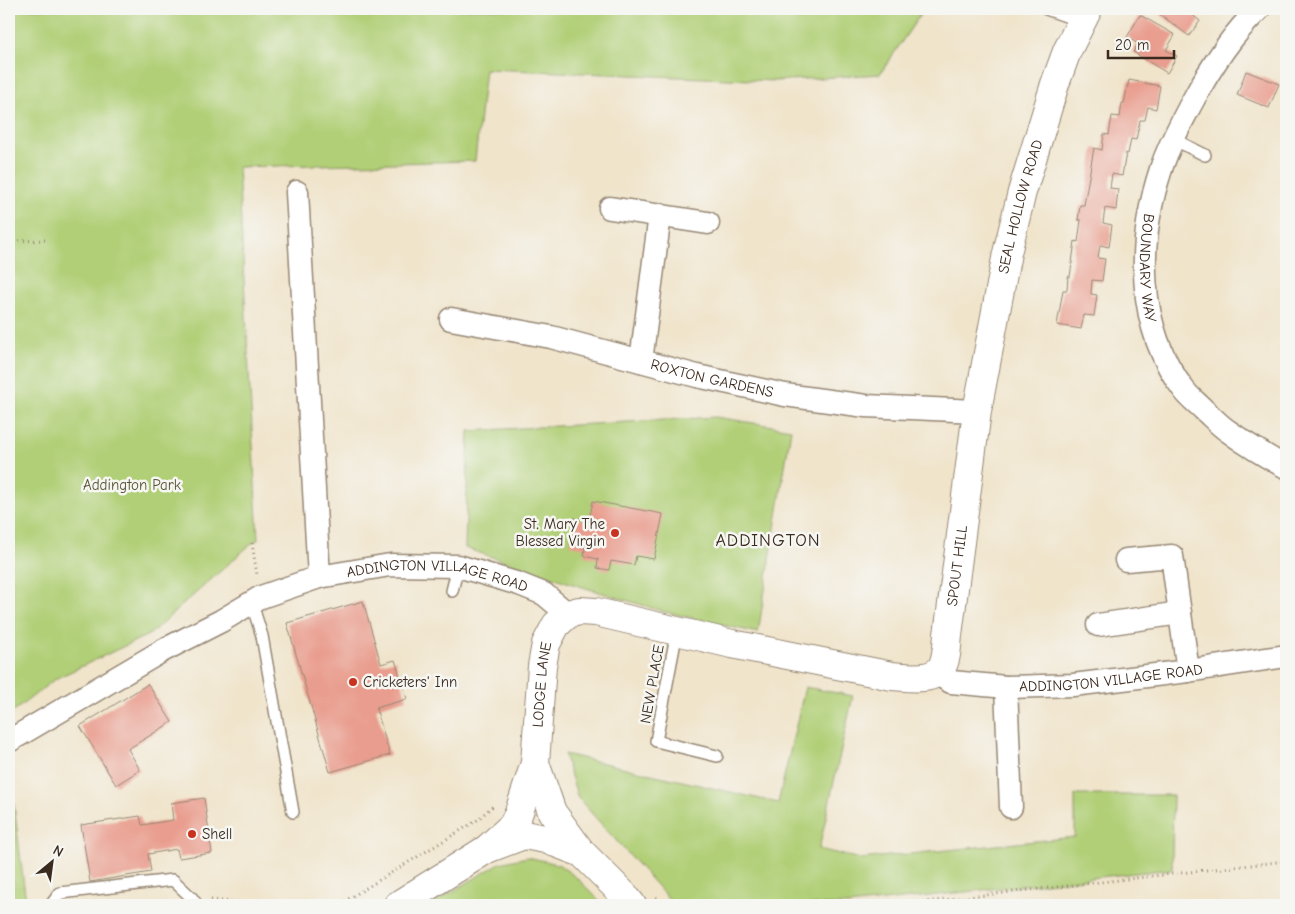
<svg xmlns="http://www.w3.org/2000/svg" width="1295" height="914" viewBox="0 0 1295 914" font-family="'Comic Neue',sans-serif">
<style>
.green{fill:#b0cf76;stroke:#767c4a}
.building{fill:#e99d8e}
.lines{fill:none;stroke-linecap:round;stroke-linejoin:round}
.lane-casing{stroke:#968774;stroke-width:14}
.street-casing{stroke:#968774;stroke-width:25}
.secondary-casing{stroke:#968774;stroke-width:30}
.primary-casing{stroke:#968774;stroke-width:30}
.path{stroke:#968774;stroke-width:3;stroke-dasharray:1 4;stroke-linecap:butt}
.lane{stroke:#fff;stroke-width:11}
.street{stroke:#fff;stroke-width:22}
.secondary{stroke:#fff;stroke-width:28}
.primary{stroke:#fff;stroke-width:28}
.poi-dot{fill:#c8321e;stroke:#f6f6f2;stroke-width:2}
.labels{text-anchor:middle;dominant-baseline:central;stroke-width:5;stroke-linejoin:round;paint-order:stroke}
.street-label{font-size:15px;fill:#3b2a1e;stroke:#f6f6f2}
.park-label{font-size:15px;fill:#585334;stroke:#f6f6f2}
.poi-label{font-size:15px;fill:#3b2a1e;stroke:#f6f6f2;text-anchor:start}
.quarter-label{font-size:18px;letter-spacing:1px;fill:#3b2a1e;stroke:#f6f6f2}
</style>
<rect width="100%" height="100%" fill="#f6f6f2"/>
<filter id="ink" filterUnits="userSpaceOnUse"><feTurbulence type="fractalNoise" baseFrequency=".02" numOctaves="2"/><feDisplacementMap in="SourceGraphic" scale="10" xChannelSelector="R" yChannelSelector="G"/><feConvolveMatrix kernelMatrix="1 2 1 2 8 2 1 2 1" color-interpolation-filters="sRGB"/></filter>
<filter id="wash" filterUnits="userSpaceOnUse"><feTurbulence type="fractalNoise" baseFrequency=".0096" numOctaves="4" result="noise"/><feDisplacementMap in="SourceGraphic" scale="20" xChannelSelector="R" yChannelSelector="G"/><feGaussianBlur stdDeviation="1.12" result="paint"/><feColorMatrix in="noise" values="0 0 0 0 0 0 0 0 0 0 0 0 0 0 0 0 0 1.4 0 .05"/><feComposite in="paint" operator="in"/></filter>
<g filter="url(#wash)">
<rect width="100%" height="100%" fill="#f0e4cb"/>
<g class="green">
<polygon points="9,9 924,9 880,74 775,81 485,69 475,161 238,167 258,540 252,543 150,634 55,679 9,715"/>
<polygon points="716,417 791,429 758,633 665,612 576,585 465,548 469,431"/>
<polygon points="805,687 853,696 819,849 860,859 1075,837 1075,795 1173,795 1172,869 848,905 674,905 578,798 564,754 778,803"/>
<polygon points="9,765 26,902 23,905 9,905"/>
<polygon points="527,857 558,864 577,878 604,905 430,905 500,863"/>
</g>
<g id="blocks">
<g class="building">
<polygon points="1159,9 1193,9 1190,13 1200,21 1189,36 1157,12"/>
<polygon points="1140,15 1175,35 1166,50 1177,56 1167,73 1133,52 1138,44 1127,37"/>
<polygon points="1246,71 1279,84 1269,108 1237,95"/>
<polygon points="1129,80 1160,86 1156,109 1148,107 1145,120 1140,120 1136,140 1131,139 1128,154 1126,153 1122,176 1112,174 1110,188 1118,189 1116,210 1105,208 1103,223 1112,225 1109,247 1100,245 1098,258 1105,259 1102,281 1092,280 1091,294 1097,295 1094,316 1084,315 1081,329 1057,325 1063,290 1067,290 1068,276 1070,277 1075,241 1078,242 1081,220 1078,220 1080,205 1084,205 1094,148 1102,150 1104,134 1109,135 1112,116 1120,117 1122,103 1124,103"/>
<polygon points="593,501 663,514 654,559 636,556 634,565 611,561 609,570 597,568 598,559 584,556 585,548 570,545 574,518 589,521"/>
<polygon points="363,601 381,664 395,660 407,699 376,708 390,755 330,772 287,623"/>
<polygon points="148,684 172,722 128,749 140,770 116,785 80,726"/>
<polygon points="204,798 212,853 179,858 177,849 148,854 151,872 90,882 81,825 140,816 142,825 173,820 171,803"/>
</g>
</g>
</g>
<g filter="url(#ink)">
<use href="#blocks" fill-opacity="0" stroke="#968774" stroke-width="1"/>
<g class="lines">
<defs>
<g id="lane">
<polyline points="1046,9 1080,21"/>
<polyline points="1173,139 1205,155"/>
<polyline points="452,591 458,566"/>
<polyline points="252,604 262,636 293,812"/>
<polyline points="677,631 656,741 717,756"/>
<polyline points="51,905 60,893 173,880 192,898 197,905"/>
</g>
<g id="street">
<path id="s1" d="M1259,9C1230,36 1209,70 1191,104C1180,125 1168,147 1161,169C1137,242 1136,327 1184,390C1189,397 1197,403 1203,409C1211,416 1219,425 1228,431C1246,444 1267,457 1286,467"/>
<polyline points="297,192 319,577"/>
<polyline points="610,208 708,223"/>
<path id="s2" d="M451,319L551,337L697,376L785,395L866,406L977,411"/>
<polyline points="641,361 660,215"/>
<polyline points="1126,560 1172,556 1188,671"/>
<polyline points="1098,625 1180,613"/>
<path id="s3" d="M935,673L951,682L1006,687L1073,685L1188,671L1286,656"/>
<polyline points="1006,687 1011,807"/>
<path id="s4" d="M9,741L162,651L221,621L261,597L319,577L390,565L458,566L519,584L544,594L568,614"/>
</g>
<g id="secondary">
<polyline points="535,763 552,812 582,853"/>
<path id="s5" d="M487,849L513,825L519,812L535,763L542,666L546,644L556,625L568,614L579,611L596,612L732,644L892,676C907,677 933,682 942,667C947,658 947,645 948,635L977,411L1007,253L1022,192L1055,84L1067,51L1088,9"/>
</g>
<polyline id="primary" points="398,905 487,849 524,835 545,839 582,853 625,896 632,905"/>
</defs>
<use href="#lane" class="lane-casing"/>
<use href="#street" class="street-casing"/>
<use href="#secondary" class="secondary-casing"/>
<use href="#primary" class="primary-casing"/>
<g class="path">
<polyline points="9,241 46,240"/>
<polyline points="252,543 257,575"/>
<polyline points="656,897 664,905"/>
<polyline points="211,900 267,905"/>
<polyline points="122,905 170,900"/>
<polyline points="335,905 345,901 476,821 493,806"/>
<polyline points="898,905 1286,861"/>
</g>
<use href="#lane" class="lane"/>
<use href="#street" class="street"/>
<use href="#secondary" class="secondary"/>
<use href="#primary" class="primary"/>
</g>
</g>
<g class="poi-dot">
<circle cx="615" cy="533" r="5"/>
<circle cx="353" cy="682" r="5"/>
<circle cx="192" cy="834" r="5"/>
</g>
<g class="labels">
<g class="street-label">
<text stroke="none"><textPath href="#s5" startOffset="1111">SEAL HOLLOW ROAD</textPath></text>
<text stroke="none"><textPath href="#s1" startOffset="290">BOUNDARY WAY</textPath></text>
<text stroke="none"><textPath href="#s2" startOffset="268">ROXTON GARDENS</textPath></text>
<text stroke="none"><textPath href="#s5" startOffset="746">SPOUT HILL</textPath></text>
<text stroke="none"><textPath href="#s4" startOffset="472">ADDINGTON VILLAGE ROAD</textPath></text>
<text stroke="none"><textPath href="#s3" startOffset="179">ADDINGTON VILLAGE ROAD</textPath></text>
<text transform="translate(652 684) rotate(-80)">NEW PLACE</text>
<text stroke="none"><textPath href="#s5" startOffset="180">LODGE LANE</textPath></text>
</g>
<g class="park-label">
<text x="132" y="485">Addington Park</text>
</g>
<g class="poi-label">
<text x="605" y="524" text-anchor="end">St. Mary The<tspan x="605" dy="17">Blessed Virgin</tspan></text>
<text x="363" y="682">Cricketers' Inn</text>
<text x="202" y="834">Shell</text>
</g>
<g class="quarter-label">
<text x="768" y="540">ADDINGTON</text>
</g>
</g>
<rect width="1295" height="914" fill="none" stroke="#f6f6f2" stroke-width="30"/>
<g transform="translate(52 862) rotate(29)" stroke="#f6f6f2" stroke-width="4" paint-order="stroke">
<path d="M0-4L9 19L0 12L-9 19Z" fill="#3b2a1e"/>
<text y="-8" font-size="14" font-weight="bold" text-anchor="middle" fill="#3b2a1e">N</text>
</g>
<path d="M1108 50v8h66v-8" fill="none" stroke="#3b2a1e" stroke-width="2.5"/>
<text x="1115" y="50" font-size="15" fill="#3b2a1e" stroke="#f6f6f2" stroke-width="4" paint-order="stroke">20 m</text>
</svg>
